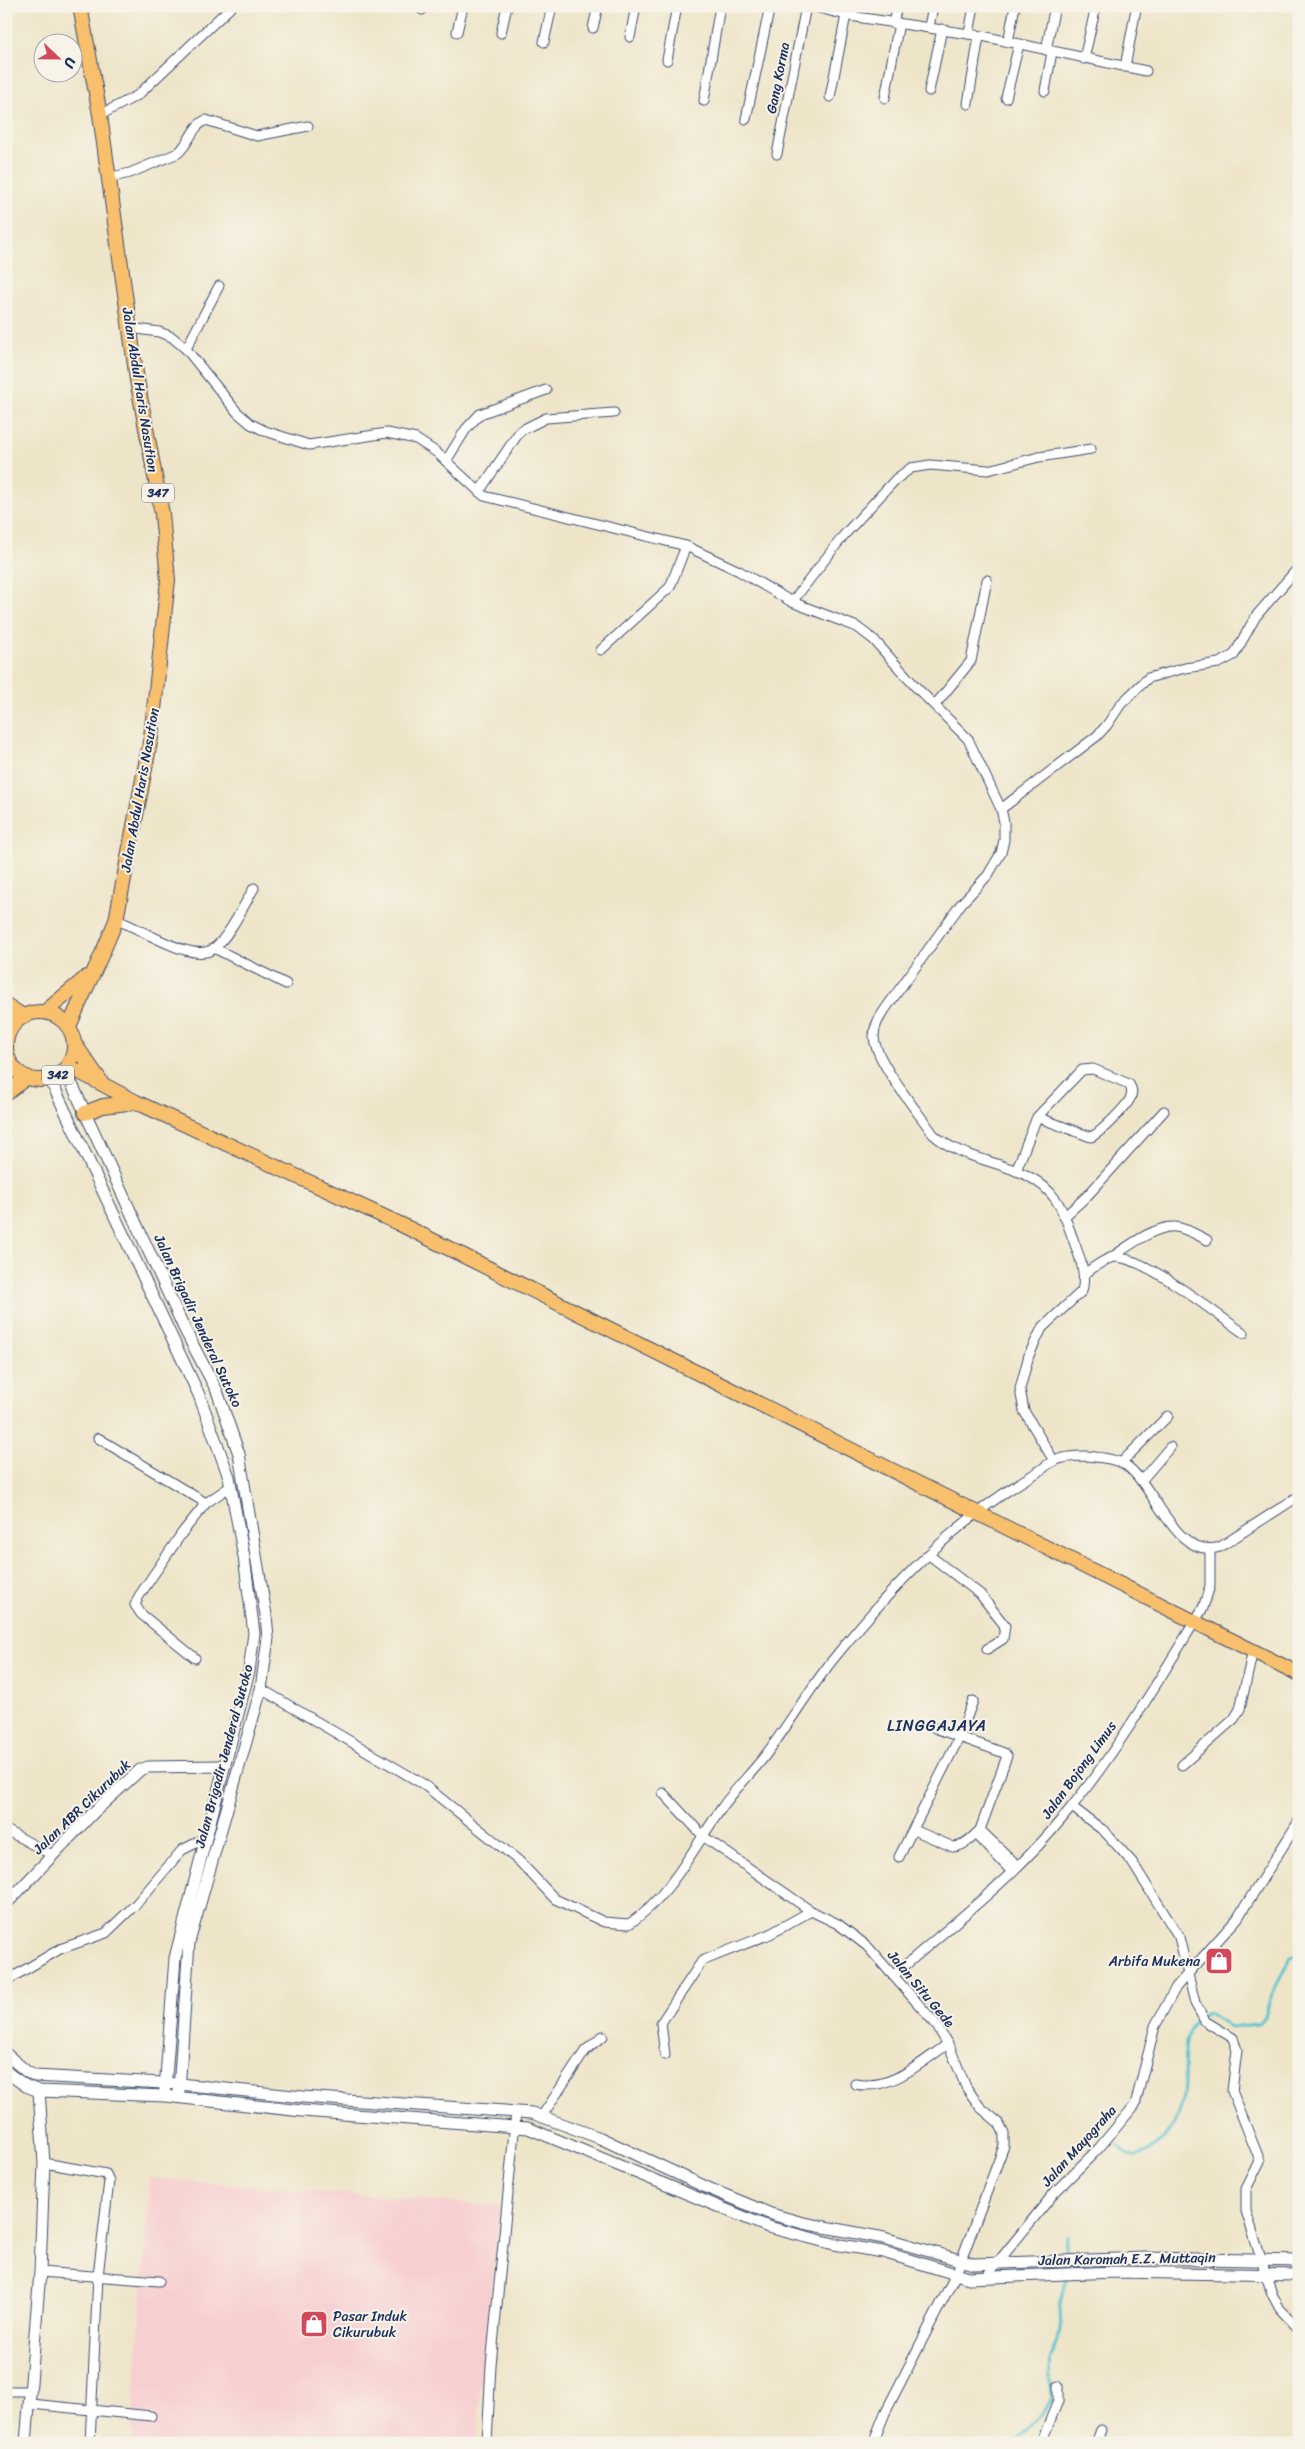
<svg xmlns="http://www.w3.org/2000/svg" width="1305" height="2449" viewBox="0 0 1305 2449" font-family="Sriracha,sans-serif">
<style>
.built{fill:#f7cfd1}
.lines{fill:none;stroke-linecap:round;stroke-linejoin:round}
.stream{stroke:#55c3cc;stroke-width:3}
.minor-casing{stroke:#3b4a6e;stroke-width:11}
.tertiary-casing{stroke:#3b4a6e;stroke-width:13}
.primary-casing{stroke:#3b4a6e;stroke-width:16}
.minor{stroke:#fff;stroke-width:9}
.tertiary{stroke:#fff;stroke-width:11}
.primary{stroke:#f8bf6c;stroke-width:14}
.labels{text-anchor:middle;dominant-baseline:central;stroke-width:4;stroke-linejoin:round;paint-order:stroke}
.shield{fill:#f7f3e8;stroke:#5d6a87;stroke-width:1}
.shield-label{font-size:12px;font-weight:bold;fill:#1b2f5e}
.street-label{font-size:14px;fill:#1b2f5e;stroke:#f7f3e8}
.poi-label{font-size:14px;fill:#1b2f5e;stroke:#f7f3e8;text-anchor:end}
.quarter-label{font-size:16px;letter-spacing:1px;fill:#1b2f5e;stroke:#f7f3e8}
</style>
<rect width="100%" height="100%" fill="#f7f3e8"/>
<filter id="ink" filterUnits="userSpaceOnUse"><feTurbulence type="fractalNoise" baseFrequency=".02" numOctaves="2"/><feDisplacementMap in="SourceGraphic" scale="10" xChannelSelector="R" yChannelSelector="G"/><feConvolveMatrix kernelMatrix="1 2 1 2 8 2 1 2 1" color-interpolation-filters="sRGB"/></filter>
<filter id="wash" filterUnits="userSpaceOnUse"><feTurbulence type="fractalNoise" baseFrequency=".0096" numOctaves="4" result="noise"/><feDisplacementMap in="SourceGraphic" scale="20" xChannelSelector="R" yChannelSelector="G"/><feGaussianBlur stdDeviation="1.12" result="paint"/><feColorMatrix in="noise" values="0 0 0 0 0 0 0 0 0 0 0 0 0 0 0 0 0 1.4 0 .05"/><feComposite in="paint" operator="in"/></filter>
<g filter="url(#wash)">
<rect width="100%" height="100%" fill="#eee5c9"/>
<polygon class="built" points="150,2178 500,2206 476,2443 131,2443"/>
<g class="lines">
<g class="stream">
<path d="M1118,2145L1124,2153L1135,2158C1221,2119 1156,2037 1207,2012L1230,2027L1258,2024L1265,2017L1270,1999L1290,1958L1299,1956"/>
<polyline points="1067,2236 1067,2258"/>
<polyline points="1016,2443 1043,2412 1051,2396 1049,2360 1061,2331 1060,2306 1067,2277"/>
</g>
</g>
</g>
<g filter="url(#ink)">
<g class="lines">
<defs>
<g id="minor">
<polyline points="811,6 850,16 982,36 1146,71"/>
<polyline points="422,10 423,6"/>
<polyline points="893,23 897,6"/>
<polyline points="929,27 933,6"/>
<polyline points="593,28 598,6"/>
<polyline points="457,32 463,6"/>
<polyline points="501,33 507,6"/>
<polyline points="969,34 974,6"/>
<polyline points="630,37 636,6"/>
<polyline points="544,42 552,6"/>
<polyline points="1008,42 1015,6"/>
<polyline points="1046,50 1055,6"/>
<polyline points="1084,59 1096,6"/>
<polyline points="667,60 677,6"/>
<polyline points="1125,67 1136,9"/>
<polyline points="929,91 942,29"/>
<polyline points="1045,91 1052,52"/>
<polyline points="830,97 846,15"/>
<polyline points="885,98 899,23"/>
<polyline points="1006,98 1019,44"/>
<polyline points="704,101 720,6"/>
<polyline points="968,104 979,36"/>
<polyline points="100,115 138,95 232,6"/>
<polyline points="746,119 770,6"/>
<polyline points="777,154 806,6"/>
<path d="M108,178L130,173L178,153C190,143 192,126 206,120L257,136L308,126"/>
<path d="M130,328L159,332L172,337L186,349L237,412L251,424L265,431L309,445L387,433L416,439L436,452L484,496L686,546L739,571L792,602L857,627L874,640L915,686L968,739L1001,809L1004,822V840L1001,853L988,875L961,904L886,1008C880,1017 874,1025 874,1036C874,1060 919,1113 933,1134C968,1167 1028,1159 1056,1200C1064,1211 1068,1226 1073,1239C1079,1256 1087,1273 1082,1291L1042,1328L1029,1355L1020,1389L1024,1411L1054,1461"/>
<polyline points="186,349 219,286"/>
<polyline points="446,461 466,429 480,414 546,390"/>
<polyline points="479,492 520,431 546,418 614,413"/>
<polyline points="792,602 844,535 896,479 911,468 930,465 988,470 1039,457 1091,449"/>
<polyline points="601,650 670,587 686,546"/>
<polyline points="935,705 971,661 987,580"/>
<polyline points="1001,809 1097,736 1107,725 1121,704 1148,678 1185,668 1219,663 1234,655 1256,616 1299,567"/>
<path d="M116,920C140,927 192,964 213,949C229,937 244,905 254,888"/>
<polyline points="214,948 286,984"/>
<path d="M1016,1171L1037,1117L1082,1070L1093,1069L1129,1084C1131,1088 1133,1091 1131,1096C1129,1105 1100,1133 1091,1137L1037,1117"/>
<polyline points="1064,1217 1088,1195 1164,1111"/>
<path d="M1112,1257C1127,1247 1156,1225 1175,1227C1186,1228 1197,1235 1207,1240"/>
<path d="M1084,1274C1092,1269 1105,1258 1114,1257C1147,1257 1215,1314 1244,1333"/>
<polyline points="98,1438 206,1503"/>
<polyline points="1122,1462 1168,1416"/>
<polyline points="1141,1481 1170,1447"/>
<polyline points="929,1555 980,1594 1005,1626 1003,1639 987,1649"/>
<polyline points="195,1658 141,1614 135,1605 139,1596 182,1533 206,1503 231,1486"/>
<path d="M261,1689L423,1784L519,1861L555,1899L604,1922L629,1924C671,1895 692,1850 721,1809C733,1791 750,1775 764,1757C789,1725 809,1689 835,1657C892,1586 957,1519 1036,1473C1042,1470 1047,1464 1054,1461C1062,1457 1077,1456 1087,1456C1098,1457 1113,1458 1124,1464C1155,1483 1174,1561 1220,1547L1299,1496"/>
<polyline points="1182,1765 1234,1719 1240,1709 1253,1650"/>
<polyline points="663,1793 704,1837 811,1911 838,1924 867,1946 935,2023 950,2048 966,2087 980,2107 999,2123 1004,2133 1004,2146 956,2274 885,2413 873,2443"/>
<polyline points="1072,1807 1104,1831 1132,1862 1179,1937 1195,2003 1205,2021 1233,2038 1237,2050 1232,2091 1260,2161 1246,2189 1246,2211 1272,2294 1280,2309 1299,2329"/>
<polyline points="6,1830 52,1855"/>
<path d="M914,1830L953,1847C963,1847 973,1837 980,1830L1007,1756L1004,1753L935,1728"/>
<polyline points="980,1830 1018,1866"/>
<polyline points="976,1834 1012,1872"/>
<polyline points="899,1857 959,1738 973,1701"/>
<path d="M894,1975C952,1924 1016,1876 1065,1815C1117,1752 1160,1678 1203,1608L1210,1586V1550"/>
<polyline points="6,1981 60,1949 106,1933 137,1903 182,1850 204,1839"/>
<polyline points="665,2055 661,2023 702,1961 770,1934 811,1911"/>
<path d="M855,2084C891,2091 920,2063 948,2044"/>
<polyline points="542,2116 585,2051 603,2036"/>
<polyline points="44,2163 106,2174 109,2181 98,2276 90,2443"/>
<polyline points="40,2272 159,2281"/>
<polyline points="985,2278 1055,2192 1099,2148 1135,2105 1155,2026 1176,1987 1237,1919 1299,1821"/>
<polyline points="6,2391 31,2391"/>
<polyline points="31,2404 151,2416"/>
<polyline points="487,2443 491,2365 516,2112"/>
<polyline points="1041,2443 1058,2401 1058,2386"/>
<polyline points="1096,2443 1101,2430"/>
</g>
<g id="tertiary">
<polyline points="65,1069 185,1330 217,1391 239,1454 266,1615 268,1638 261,1689 189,1942 179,2091"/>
<polyline points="50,1079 199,1395 229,1477 244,1557 254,1633 249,1671 175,1958 165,2090"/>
<polyline points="6,1904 94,1812 140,1770 148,1767 223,1766"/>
<polyline points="6,2054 27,2072 35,2076 180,2084 303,2097 532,2113 600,2138 708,2188 771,2214 803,2223 884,2238 973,2264 1146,2258 1299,2261"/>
<polyline points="6,2072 26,2086 39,2091 165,2096 302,2111 528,2128 768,2227 834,2244 883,2252 969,2278 1115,2272 1299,2275"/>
<polyline points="26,2443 40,2272 44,2163 39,2091"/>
</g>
<g id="primary">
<polyline points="6,1005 23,1016"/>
<polyline points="45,1012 87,977"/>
<circle cx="40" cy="1046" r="34"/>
<path d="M69,1027C84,991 102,957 116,920L151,737L168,580L162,514L137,380L100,115L80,6"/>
<polyline points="74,1043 100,1080"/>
<polyline points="68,1066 136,1102 400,1224 1299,1674"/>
<polyline points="6,1094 27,1077"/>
<polyline points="85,1113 103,1106 136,1102"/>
</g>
</defs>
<use href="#minor" class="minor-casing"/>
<use href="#tertiary" class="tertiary-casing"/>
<use href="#primary" class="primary-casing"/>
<use href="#minor" class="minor"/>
<use href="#tertiary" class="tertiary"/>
<use href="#primary" class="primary"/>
</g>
</g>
<defs>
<symbol id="shop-square" viewBox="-11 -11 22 22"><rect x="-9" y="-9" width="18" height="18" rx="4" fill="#d1495b" stroke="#f7f3e8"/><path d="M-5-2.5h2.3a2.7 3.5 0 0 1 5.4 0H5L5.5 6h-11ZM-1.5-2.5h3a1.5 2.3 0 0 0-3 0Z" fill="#fff"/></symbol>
</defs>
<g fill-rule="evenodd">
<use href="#shop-square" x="1203" y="1945" width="32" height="32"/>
<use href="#shop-square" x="298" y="2308" width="32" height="32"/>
</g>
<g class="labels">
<g class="shield">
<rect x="142" y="483.5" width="32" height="19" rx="4"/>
<rect x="42" y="1065.5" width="32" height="19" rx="4"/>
</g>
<g class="shield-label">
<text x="158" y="493">347</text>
<text x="58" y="1075">342</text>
</g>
<g class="street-label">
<text transform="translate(778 78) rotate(-79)">Gang Korma</text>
<text transform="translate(140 390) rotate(81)">Jalan Abdul Haris Nasution</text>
<text transform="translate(140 790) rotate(-80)">Jalan Abdul Haris Nasution</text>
<text transform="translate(198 1321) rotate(65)">Jalan Brigadir Jenderal Sutoko</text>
<text transform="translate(224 1756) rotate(-75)">Jalan Brigadir Jenderal Sutoko</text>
<text transform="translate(1079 1770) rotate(-54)">Jalan Bojong Limus</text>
<text transform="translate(82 1807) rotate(-44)">Jalan ABR Cikurubuk</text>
<text transform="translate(921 1989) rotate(50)">Jalan Situ Gede</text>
<text transform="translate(1079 2146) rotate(-48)">Jalan Mayagraha</text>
<text transform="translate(1127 2259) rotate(-1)">Jalan Karomah E.Z. Muttaqin</text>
</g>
<g class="poi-label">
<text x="1200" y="1961">Arbifa Mukena</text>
<text x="333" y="2316" text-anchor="start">Pasar Induk<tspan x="333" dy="16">Cikurubuk</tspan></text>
</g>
<g class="quarter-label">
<text x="937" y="1725">LINGGAJAYA</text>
</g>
</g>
<rect width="1305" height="2449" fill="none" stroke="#f7f3e8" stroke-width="25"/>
<g transform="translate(58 58) rotate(112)"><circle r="24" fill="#f7f3e8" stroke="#9fa5b1"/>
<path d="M0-4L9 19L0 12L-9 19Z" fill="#d1495b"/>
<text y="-8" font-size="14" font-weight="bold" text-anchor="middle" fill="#1b2f5e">U</text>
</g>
</svg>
